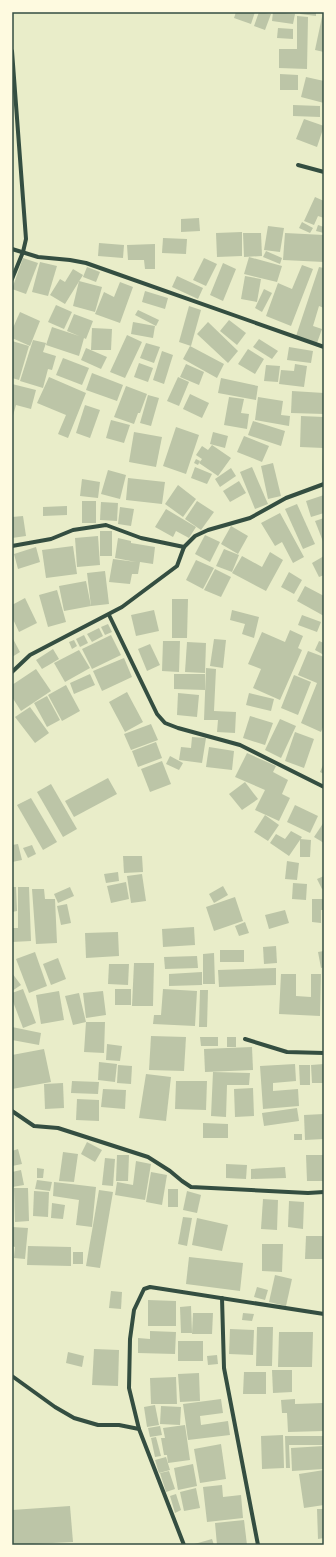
<svg xmlns="http://www.w3.org/2000/svg" width="336" height="1557" viewBox="0 0 336 1557" font-family="Manrope,sans-serif">
<style>
.building{fill:#bcc5a7}
.lines{fill:none;stroke-linecap:round;stroke-linejoin:round}
.minor{stroke:#344e41;stroke-width:4}
.neatline{fill:none;stroke:#344e41;stroke-width:1.5}
</style>
<rect width="100%" height="100%" fill="#e9edc9"/>
<g class="building">
<polygon points="236,12 255,12 251,24 234,18"/>
<polygon points="259,12 271,14 265,30 254,26"/>
<polygon points="273,12 295,14 293,24 272,21"/>
<polygon points="301,12 316,12 316,16 300,14"/>
<polygon points="323,12 324,13 324,52 315,50"/>
<polygon points="297,16 308,17 307,69 279,68 279,49 297,49"/>
<polygon points="278,28 293,29 293,39 277,38"/>
<polygon points="280,74 298,75 298,90 280,90"/>
<polygon points="306,77 324,81 324,103 301,97"/>
<polygon points="293,105 320,106 320,117 293,116"/>
<polygon points="304,119 324,126 317,147 296,139"/>
<polygon points="315,197 324,201 324,218 318,216 314,225 304,221"/>
<polygon points="199,218 200,231 181,232 181,219"/>
<polygon points="302,222 313,228 310,233 299,228"/>
<polygon points="318,225 324,227 324,233 316,231"/>
<polygon points="268,226 284,228 280,252 264,250"/>
<polygon points="242,232 242,256 217,257 216,233"/>
<polygon points="243,233 261,233 262,256 244,257"/>
<polygon points="285,233 324,235 324,262 283,260"/>
<polygon points="163,238 187,239 186,254 162,253"/>
<polygon points="99,243 124,245 123,258 98,256"/>
<polygon points="155,244 155,269 145,269 144,260 128,260 127,245"/>
<polygon points="266,251 282,258 280,264 263,257"/>
<polygon points="249,257 282,266 277,282 244,274"/>
<polygon points="23,258 38,263 26,294 12,289"/>
<polygon points="204,258 217,264 206,286 193,280"/>
<polygon points="40,262 57,266 48,296 32,292"/>
<polygon points="223,263 236,269 223,301 210,295"/>
<polygon points="302,265 313,269 291,326 266,316 278,283 292,289"/>
<polygon points="87,267 100,272 96,282 83,277"/>
<polygon points="319,267 324,268 324,308 319,306 313,326 322,329 317,343 296,336"/>
<polygon points="73,269 83,275 65,304 50,295 60,279 65,282"/>
<polygon points="177,276 203,288 198,299 172,287"/>
<polygon points="245,276 261,279 257,302 241,299"/>
<polygon points="79,281 102,287 95,312 73,306"/>
<polygon points="120,282 133,287 120,323 95,314 104,292 114,297"/>
<polygon points="264,289 272,293 262,312 255,308"/>
<polygon points="145,291 168,298 165,309 142,302"/>
<polygon points="56,305 72,312 64,329 48,322"/>
<polygon points="189,306 201,310 191,346 179,342"/>
<polygon points="138,310 159,320 156,326 135,315"/>
<polygon points="20,312 40,321 30,346 12,338 12,330"/>
<polygon points="74,314 93,321 86,339 84,338 79,356 46,345 52,327 79,336 67,331"/>
<polygon points="229,320 246,333 237,345 220,331"/>
<polygon points="133,322 155,326 153,338 131,334"/>
<polygon points="208,322 238,351 228,363 197,334"/>
<polygon points="92,328 112,329 111,350 91,350"/>
<polygon points="127,335 142,342 125,378 110,372"/>
<polygon points="259,339 278,351 272,359 253,347"/>
<polygon points="33,340 46,343 43,352 56,356 52,370 48,369 43,388 20,381"/>
<polygon points="12,341 29,346 19,380 12,378"/>
<polygon points="146,343 160,347 154,363 140,358"/>
<polygon points="190,346 224,364 217,378 183,359"/>
<polygon points="289,347 313,351 311,363 287,360"/>
<polygon points="86,348 107,357 101,369 81,360"/>
<polygon points="248,349 264,359 255,374 238,364"/>
<polygon points="162,351 173,355 164,384 153,380"/>
<polygon points="63,358 89,368 82,385 56,375"/>
<polygon points="139,363 153,368 148,382 134,377"/>
<polygon points="186,364 204,372 199,385 180,377"/>
<polygon points="295,364 307,366 304,387 279,384 281,370 294,371"/>
<polygon points="266,365 280,366 278,382 264,381"/>
<polygon points="92,373 123,385 117,401 86,390"/>
<polygon points="49,377 86,393 68,438 58,434 66,415 37,403"/>
<polygon points="178,377 189,382 179,406 167,401"/>
<polygon points="221,378 258,386 256,400 218,393"/>
<polygon points="12,384 36,390 31,409 16,405 12,419"/>
<polygon points="126,386 147,394 140,413 138,413 134,424 114,417"/>
<polygon points="292,391 324,393 324,414 291,413"/>
<polygon points="190,394 209,403 202,418 183,409"/>
<polygon points="148,395 159,398 151,426 140,423"/>
<polygon points="229,397 244,399 241,413 249,414 247,429 224,425"/>
<polygon points="258,397 283,401 281,415 290,416 289,426 255,420"/>
<polygon points="85,405 100,410 90,438 76,433"/>
<polygon points="301,416 324,417 324,448 300,447"/>
<polygon points="111,420 130,425 124,443 106,438"/>
<polygon points="253,421 285,431 281,446 248,435"/>
<polygon points="176,427 199,435 186,474 163,466"/>
<polygon points="134,432 162,437 156,467 129,462"/>
<polygon points="213,432 228,436 225,448 210,444"/>
<polygon points="244,436 269,446 262,462 237,452"/>
<polygon points="212,445 231,458 218,476 199,463 202,459 196,455 202,446 208,450"/>
<polygon points="323,450 324,450 324,470 322,470"/>
<polygon points="196,459 200,461 198,465 194,463"/>
<polygon points="273,463 281,496 268,499 261,466"/>
<polygon points="195,467 212,474 207,484 191,478"/>
<polygon points="252,467 268,504 255,509 240,472"/>
<polygon points="231,468 236,476 220,487 215,479"/>
<polygon points="108,470 126,475 120,499 101,494"/>
<polygon points="128,478 165,482 162,504 126,500"/>
<polygon points="82,479 100,482 98,498 80,496"/>
<polygon points="239,481 246,493 230,502 223,491"/>
<polygon points="178,485 196,499 183,517 165,504"/>
<polygon points="324,495 324,513 311,517 306,501"/>
<rect x="82" y="501" width="14" height="22"/>
<polygon points="197,501 214,512 201,530 185,519"/>
<polygon points="101,502 118,503 117,521 100,520"/>
<polygon points="297,504 315,544 303,549 285,509"/>
<polygon points="67,506 67,515 43,516 43,507"/>
<polygon points="120,507 134,509 131,526 118,524"/>
<polygon points="166,509 196,527 189,538 176,531 173,537 155,527"/>
<polygon points="280,513 304,557 293,563 282,542 275,546 261,523"/>
<polygon points="23,516 26,536 12,538 12,517"/>
<polygon points="324,518 324,544 315,521"/>
<polygon points="231,526 248,536 238,554 221,544"/>
<rect x="100" y="531" width="12" height="25"/>
<polygon points="205,535 220,542 210,562 195,554"/>
<polygon points="98,536 100,565 77,567 75,538"/>
<polygon points="118,538 131,541 131,543 155,547 153,564 140,562 138,574 132,574 130,584 109,582 113,559 136,562 115,558"/>
<polygon points="73,546 77,574 46,578 42,550"/>
<polygon points="36,547 40,562 18,569 14,554"/>
<polygon points="224,549 239,555 232,572 216,566"/>
<polygon points="270,552 283,560 266,591 232,573 242,556 262,567"/>
<polygon points="324,556 324,575 319,577 312,563"/>
<polygon points="196,560 214,568 203,589 186,580"/>
<polygon points="215,569 231,577 221,597 204,590"/>
<polygon points="105,571 109,604 91,606 87,573"/>
<polygon points="289,572 302,580 294,594 281,587"/>
<polygon points="86,581 91,606 64,611 59,586"/>
<polygon points="305,586 324,596 324,616 297,601"/>
<polygon points="57,590 66,622 48,627 39,595"/>
<polygon points="25,598 37,623 19,632 12,617 12,605"/>
<polygon points="172,599 188,599 187,638 172,638"/>
<polygon points="154,610 159,631 136,636 131,615"/>
<polygon points="232,610 259,617 254,638 242,634 245,624 230,620"/>
<polygon points="302,615 321,622 317,632 298,625"/>
<polygon points="108,624 112,632 105,635 101,627"/>
<polygon points="99,628 103,636 92,642 87,634"/>
<polygon points="290,630 303,636 298,648 302,650 280,700 253,688 261,669 248,664 262,632 285,642"/>
<polygon points="84,635 88,643 80,647 76,639"/>
<polygon points="111,635 121,655 92,669 82,649"/>
<polygon points="12,637 20,652 12,657"/>
<polygon points="214,639 226,640 223,668 210,666"/>
<polygon points="74,640 77,646 72,649 69,642"/>
<polygon points="163,641 180,641 179,672 162,671"/>
<polygon points="319,641 324,643 324,655 315,650"/>
<polygon points="187,642 206,643 205,673 185,672"/>
<polygon points="150,644 160,665 147,671 138,649"/>
<polygon points="53,649 59,659 42,669 36,660"/>
<polygon points="79,650 90,668 65,682 54,663"/>
<polygon points="308,651 324,657 324,725 321,732 301,723 317,683 298,675"/>
<polygon points="124,658 132,677 102,691 93,671"/>
<polygon points="206,668 216,669 214,711 236,712 235,733 217,732 218,720 204,720"/>
<polygon points="36,669 51,691 21,711 12,697 12,685"/>
<polygon points="90,674 95,685 74,694 70,683"/>
<polygon points="174,674 205,674 205,690 174,689"/>
<polygon points="294,675 311,682 298,715 281,708"/>
<polygon points="66,685 80,711 62,721 48,695"/>
<polygon points="127,692 143,722 125,732 109,702"/>
<polygon points="178,693 199,695 197,717 177,715"/>
<polygon points="249,693 274,699 271,711 246,705"/>
<polygon points="47,696 60,720 47,727 34,703"/>
<polygon points="30,707 49,733 35,743 15,717"/>
<polygon points="250,716 273,723 265,745 243,738"/>
<polygon points="280,719 296,726 281,758 265,750"/>
<polygon points="151,724 158,740 131,750 124,734"/>
<polygon points="295,732 314,739 304,768 285,761"/>
<polygon points="192,737 206,738 202,763 179,760 181,747 191,748"/>
<polygon points="156,742 162,758 138,767 132,751"/>
<polygon points="209,747 234,751 232,770 206,767"/>
<polygon points="247,753 276,766 273,772 288,780 282,794 290,798 279,821 255,810 265,790 235,777"/>
<polygon points="170,756 183,763 179,770 166,764"/>
<polygon points="162,761 171,784 150,792 141,769"/>
<polygon points="324,763 324,774 320,772"/>
<polygon points="108,778 117,794 74,817 65,801"/>
<polygon points="245,782 258,799 242,810 229,794"/>
<polygon points="51,784 77,829 63,837 37,792"/>
<polygon points="31,798 57,842 43,850 17,805"/>
<polygon points="295,805 318,816 310,833 287,822"/>
<polygon points="265,815 279,825 268,841 254,832"/>
<polygon points="324,822 324,843 314,837"/>
<polygon points="291,831 302,837 289,856 270,843 276,834 285,839"/>
<polygon points="300,839 311,840 310,857 300,857"/>
<polygon points="18,844 22,860 12,862 12,845"/>
<polygon points="32,845 36,854 28,858 23,848"/>
<polygon points="123,856 142,856 143,872 124,873"/>
<polygon points="287,861 299,863 297,880 285,879"/>
<polygon points="118,872 119,881 106,883 104,874"/>
<polygon points="142,874 146,901 131,903 127,876"/>
<polygon points="324,876 324,888 322,889 317,879"/>
<polygon points="126,882 129,899 111,903 107,886"/>
<polygon points="293,883 307,884 306,900 292,899"/>
<polygon points="223,886 228,895 214,903 209,894"/>
<polygon points="12,887 16,887 17,911 12,912"/>
<polygon points="18,887 29,887 31,941 12,942 12,928 18,928"/>
<polygon points="70,887 74,896 58,903 54,894"/>
<polygon points="32,889 44,889 45,899 55,899 57,943 36,944"/>
<polygon points="235,897 243,921 214,931 206,907"/>
<polygon points="312,899 324,899 324,910 321,910 321,923 312,922"/>
<polygon points="67,904 71,923 61,925 57,906"/>
<polygon points="285,910 289,923 269,929 265,915"/>
<polygon points="245,922 249,933 239,936 235,926"/>
<polygon points="194,927 195,945 163,947 162,929"/>
<polygon points="118,932 119,956 86,958 85,933"/>
<polygon points="276,946 277,963 264,964 263,947"/>
<rect x="220" y="950" width="24" height="12"/>
<polygon points="324,951 324,967 321,968 318,952"/>
<polygon points="35,952 47,986 29,993 16,959"/>
<polygon points="214,953 215,984 203,984 203,954"/>
<polygon points="197,956 198,968 165,969 164,957"/>
<polygon points="58,958 66,979 51,985 43,964"/>
<polygon points="134,963 154,963 153,1006 132,1006"/>
<polygon points="109,964 129,964 128,985 108,984"/>
<polygon points="276,968 276,985 219,987 218,970"/>
<polygon points="202,972 202,985 169,986 169,974"/>
<polygon points="12,973 21,985 12,991"/>
<polygon points="281,974 296,974 296,996 311,997 311,974 321,974 320,1016 279,1014"/>
<polygon points="23,989 36,1023 23,1028 12,999 12,993"/>
<rect x="115" y="989" width="16" height="16"/>
<polygon points="163,989 197,991 195,1026 153,1024 154,1015 161,1015"/>
<polygon points="200,990 208,990 207,1027 199,1027"/>
<polygon points="59,991 64,1020 41,1024 36,995"/>
<polygon points="103,991 106,1015 86,1018 83,993"/>
<polygon points="79,993 86,1022 105,1022 104,1053 84,1052 86,1022 73,1025 65,996"/>
<polygon points="12,1027 41,1033 39,1045 12,1040"/>
<polygon points="151,1036 186,1037 184,1071 149,1070"/>
<polygon points="200,1037 218,1037 218,1046 201,1046"/>
<rect x="227" y="1037" width="9" height="10"/>
<polygon points="107,1044 122,1046 120,1061 106,1060"/>
<polygon points="252,1047 253,1070 205,1072 204,1049"/>
<polygon points="44,1049 51,1082 12,1089 12,1055"/>
<polygon points="99,1062 117,1064 115,1082 98,1080"/>
<polygon points="295,1064 296,1081 273,1083 273,1091 298,1089 299,1106 263,1109 260,1066"/>
<polygon points="324,1064 324,1083 312,1083 311,1065"/>
<polygon points="118,1065 132,1066 131,1084 117,1083"/>
<polygon points="299,1065 310,1065 310,1085 300,1085"/>
<polygon points="213,1072 250,1073 249,1085 227,1085 226,1117 211,1116"/>
<polygon points="146,1074 171,1077 166,1121 139,1118"/>
<polygon points="72,1081 99,1082 98,1094 71,1093"/>
<polygon points="176,1081 207,1081 206,1110 175,1109"/>
<polygon points="63,1083 64,1108 45,1109 44,1084"/>
<polygon points="253,1088 254,1116 235,1117 234,1089"/>
<polygon points="103,1089 126,1090 125,1109 101,1107"/>
<polygon points="77,1099 99,1100 99,1121 76,1120"/>
<polygon points="297,1108 299,1121 264,1126 262,1113"/>
<polygon points="324,1114 324,1139 305,1140 304,1115"/>
<polygon points="203,1123 228,1124 228,1138 203,1138"/>
<rect x="294" y="1134" width="8" height="6"/>
<polygon points="87,1142 102,1150 95,1162 81,1154"/>
<polygon points="18,1149 22,1164 12,1166 12,1151"/>
<polygon points="63,1152 78,1154 74,1182 59,1181"/>
<polygon points="117,1155 129,1155 128,1181 116,1181"/>
<polygon points="306,1155 324,1155 324,1181 307,1181"/>
<polygon points="105,1158 115,1159 113,1186 102,1185"/>
<polygon points="136,1161 151,1164 145,1200 115,1195 117,1182 133,1185"/>
<polygon points="226,1164 247,1165 246,1179 226,1178"/>
<polygon points="285,1167 286,1178 251,1179 251,1169"/>
<polygon points="37,1168 44,1169 43,1178 37,1178"/>
<polygon points="21,1170 24,1185 12,1187 12,1172"/>
<polygon points="151,1172 167,1175 162,1205 146,1202"/>
<polygon points="37,1180 52,1182 50,1191 35,1189"/>
<polygon points="54,1182 96,1187 92,1227 76,1225 79,1200 53,1196"/>
<polygon points="14,1188 28,1188 29,1221 15,1222"/>
<rect x="168" y="1189" width="10" height="18"/>
<polygon points="99,1190 113,1192 100,1268 86,1266"/>
<polygon points="34,1191 49,1192 48,1217 33,1216"/>
<polygon points="187,1191 201,1195 197,1213 183,1210"/>
<polygon points="263,1199 278,1200 277,1230 261,1229"/>
<polygon points="289,1201 304,1202 303,1229 288,1227"/>
<polygon points="52,1203 65,1205 63,1219 51,1218"/>
<polygon points="183,1217 192,1218 187,1246 178,1244"/>
<polygon points="197,1218 228,1225 222,1251 192,1245"/>
<polygon points="12,1227 28,1228 25,1259 14,1258 15,1247 12,1246"/>
<polygon points="306,1236 324,1236 324,1259 305,1259"/>
<polygon points="262,1244 283,1244 282,1272 262,1271"/>
<polygon points="28,1246 71,1247 71,1266 27,1265"/>
<rect x="73" y="1252" width="10" height="12"/>
<polygon points="189,1257 243,1263 240,1291 186,1284"/>
<polygon points="275,1275 292,1279 286,1306 269,1302"/>
<polygon points="257,1287 268,1290 265,1300 254,1297"/>
<polygon points="111,1291 122,1292 121,1309 109,1308"/>
<polygon points="148,1300 176,1301 176,1326 148,1326"/>
<polygon points="191,1306 192,1333 181,1333 180,1307"/>
<polygon points="193,1313 213,1313 212,1334 192,1334"/>
<polygon points="243,1313 254,1314 252,1321 242,1320"/>
<polygon points="257,1327 273,1327 272,1366 256,1366"/>
<polygon points="230,1329 254,1330 253,1355 229,1354"/>
<polygon points="150,1331 176,1332 175,1354 138,1353 138,1338 150,1339"/>
<polygon points="279,1332 313,1332 312,1367 278,1367"/>
<rect x="178" y="1341" width="25" height="20"/>
<polygon points="94,1349 119,1350 118,1386 92,1385"/>
<polygon points="68,1352 84,1356 82,1367 66,1363"/>
<polygon points="217,1355 218,1364 208,1365 207,1356"/>
<polygon points="272,1370 292,1370 292,1392 273,1393"/>
<polygon points="244,1372 266,1372 266,1394 243,1394"/>
<polygon points="199,1373 200,1401 180,1402 178,1374"/>
<polygon points="176,1377 177,1404 151,1404 150,1378"/>
<polygon points="221,1399 223,1413 200,1416 201,1425 228,1421 230,1435 188,1440 183,1404"/>
<polygon points="295,1399 295,1404 323,1403 324,1431 288,1432 287,1413 282,1413 281,1400"/>
<polygon points="155,1405 159,1425 147,1427 144,1407"/>
<polygon points="161,1406 181,1407 180,1425 160,1424"/>
<polygon points="185,1425 190,1460 168,1463 167,1455 164,1455 161,1438 165,1438 163,1428"/>
<polygon points="160,1426 162,1435 150,1437 148,1428"/>
<polygon points="283,1435 284,1468 262,1469 261,1436"/>
<polygon points="285,1436 324,1436 324,1445 289,1445 290,1468 286,1468"/>
<polygon points="156,1437 161,1456 155,1457 151,1438"/>
<polygon points="221,1444 226,1479 200,1483 194,1449"/>
<polygon points="324,1446 324,1469 292,1471 291,1448"/>
<polygon points="166,1457 170,1470 159,1473 155,1460"/>
<polygon points="193,1464 197,1486 178,1490 174,1468"/>
<polygon points="324,1470 324,1505 304,1508 299,1474"/>
<polygon points="169,1471 175,1489 166,1492 160,1473"/>
<polygon points="222,1485 223,1497 241,1495 243,1518 207,1522 203,1487"/>
<polygon points="196,1488 200,1508 184,1511 180,1492"/>
<polygon points="176,1494 181,1510 175,1513 170,1496"/>
<polygon points="70,1506 73,1542 12,1545 12,1510"/>
<polygon points="317,1509 324,1509 324,1538 318,1539"/>
<polygon points="244,1520 247,1545 217,1545 215,1523"/>
<polygon points="212,1539 214,1545 191,1545"/>
</g>
<g class="lines">
<g class="minor">
<polyline points="12,51 26,239 23,252 12,279"/>
<polyline points="298,165 324,172"/>
<polyline points="12,249 38,257 70,260 86,263 324,347"/>
<polyline points="12,546 51,539 73,530 106,525 141,538 184,547"/>
<polyline points="109,615 157,714 165,723 178,728 240,745 324,787"/>
<polyline points="12,672 30,655 122,607 177,566 184,547 195,536 208,530 250,518 286,498 324,484"/>
<polyline points="245,1039 287,1052 324,1053"/>
<polyline points="12,1111 34,1126 58,1128 148,1157 170,1171 182,1181 191,1187 308,1193 324,1192"/>
<polyline points="222,1298 224,1368 258,1545"/>
<polyline points="12,1376 55,1407 74,1418 98,1425 119,1425 139,1429 184,1545"/>
<polyline points="139,1429 129,1388 130,1339 134,1310 144,1289 150,1287 324,1314"/>
</g>
</g>
<rect width="336" height="1557" fill="none" stroke="#fefae0" stroke-width="26"/>
<rect x="13" y="13" width="310" height="1531" class="neatline"/>
</svg>
